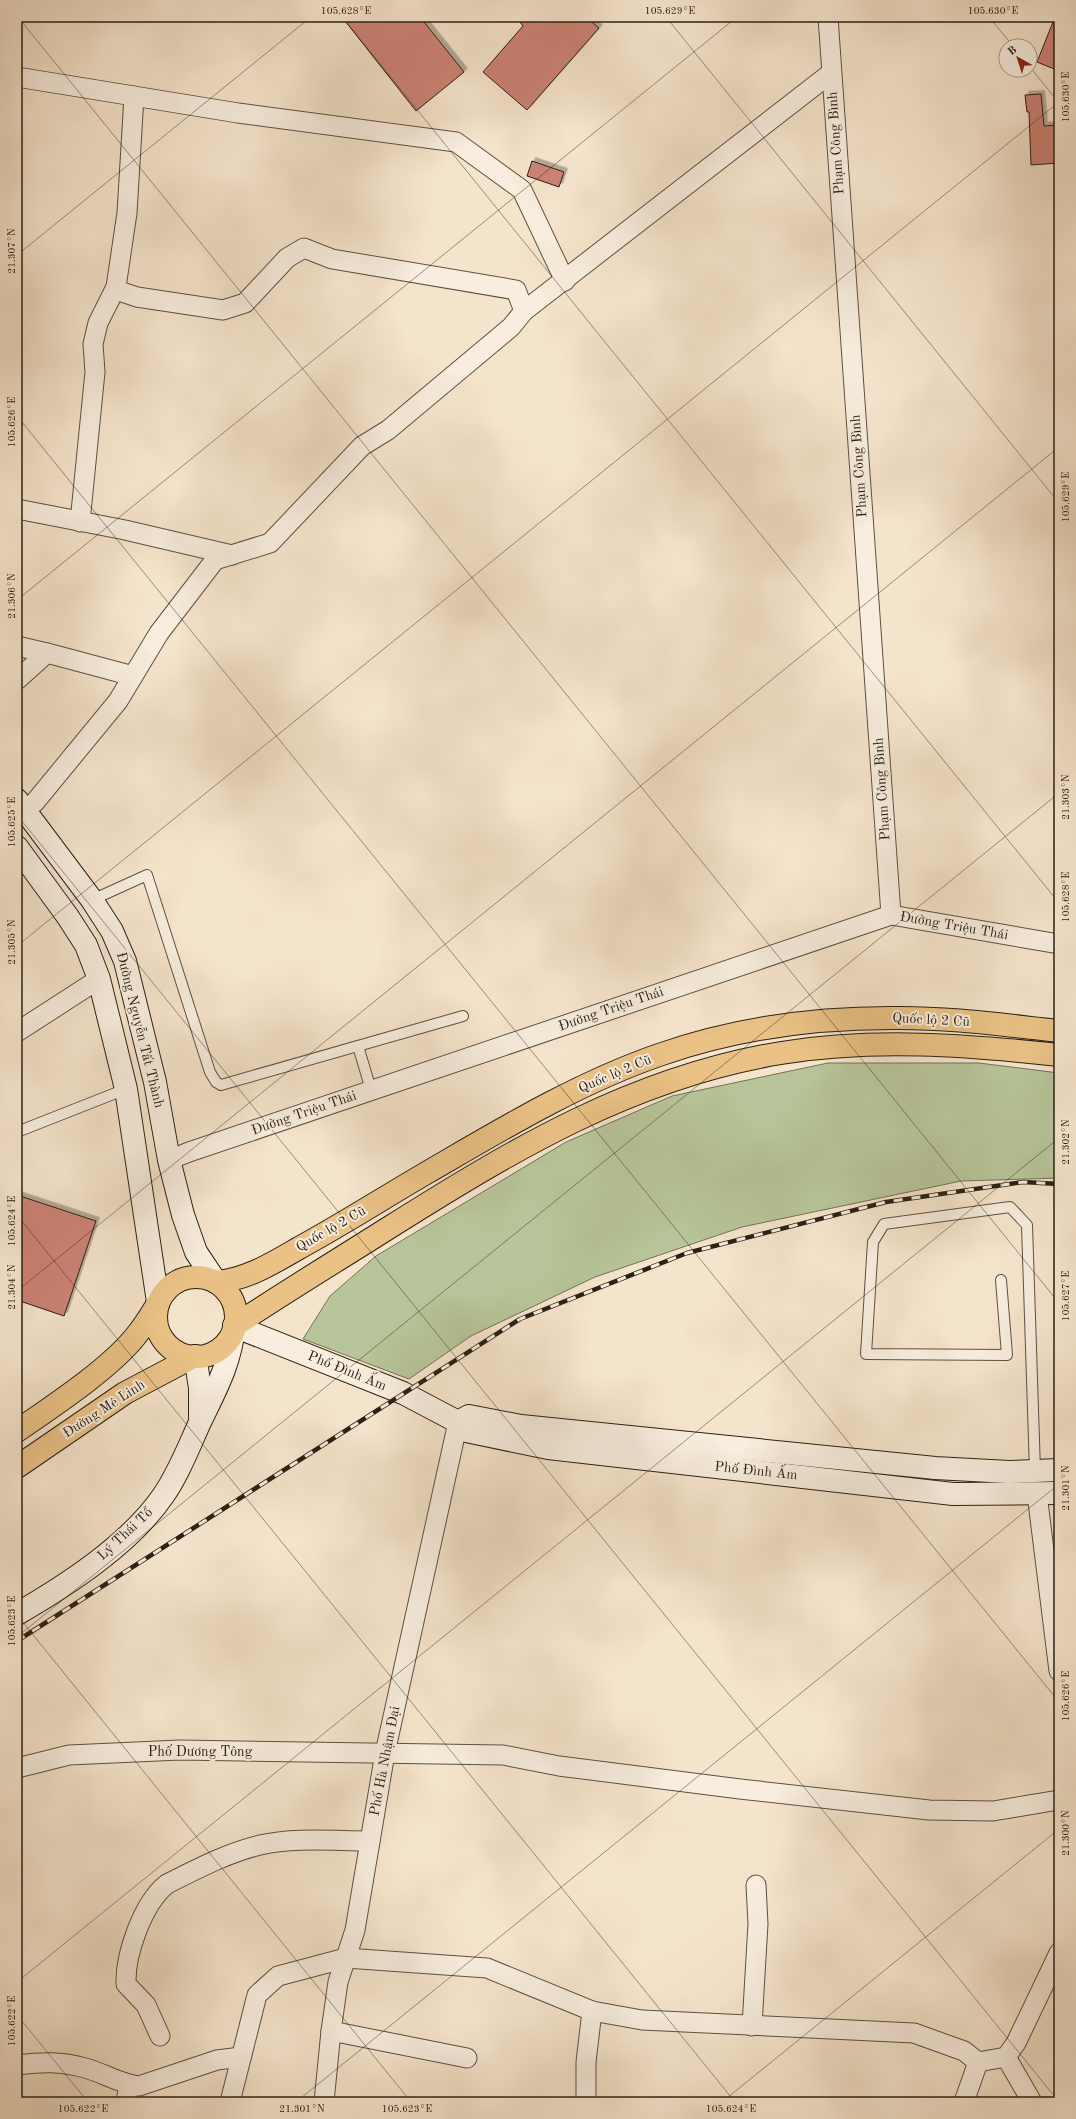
<svg xmlns="http://www.w3.org/2000/svg" width="1076" height="2119" viewBox="0 0 1076 2119" font-family="'Old Standard TT',serif">
<style>
.green{fill:#b8c59a;stroke:#717256}
.building{fill:#cc8274;stroke:#2a2013;filter:url(#shadow)}
.lines{fill:none;stroke-linecap:round;stroke-linejoin:round}
.lane-casing{stroke:#5d5141;stroke-width:12}
.street-casing{stroke:#5d5141;stroke-width:21}
.secondary-casing{stroke:#2a2013;stroke-width:24}
.primary-casing{stroke:#2a2013;stroke-width:24}
.lane{stroke:#f8edde;stroke-width:10}
.street{stroke:#f8edde;stroke-width:19}
.secondary{stroke:#f8edde;stroke-width:22}
.primary{stroke:#eac286;stroke-width:22}
.rail-casing{stroke:#2a2013;stroke-width:4.5}
.rail{stroke:#f8edde;stroke-width:3;stroke-dasharray:9;stroke-linecap:butt}
.ticks{fill:none;stroke:#2a2013;stroke-width:1;stroke-opacity:0.45}
.labels{text-anchor:middle;dominant-baseline:central;stroke-width:4;stroke-linejoin:round;paint-order:stroke}
.street-label{font-size:14px;fill:#2a2013;stroke:#f8edde}
.neatline{fill:none;stroke:#2a2013;stroke-width:1.5}
.ticks-label{font-size:10px;text-anchor:middle;fill:#2a2013}
</style>
<defs>
<filter id="shadow"><feDropShadow dx="3.5" dy="-3.5" stdDeviation="0" flood-color="#0004"/></filter>
</defs>
<rect width="100%" height="100%" fill="#f5e4cc"/>
<filter id="stains"><feTurbulence type="fractalNoise" baseFrequency=".005" numOctaves="4"/><feColorMatrix values="0 0 0 0 .2 0 0 0 0 .09 0 0 0 0 .02 0 0 0 .5 -.17"/></filter>
<radialGradient id="worn" r=".72"><stop offset=".6" stop-color="#630" stop-opacity="0"/><stop offset="1" stop-color="#630" stop-opacity=".3"/></radialGradient>
<polygon class="green" points="828,1063 979,1063 1059,1073 1059,1178 961,1181 742,1227 595,1277 471,1336 409,1379 303,1339 330,1296 376,1256 566,1142 672,1096"/>
<g class="building">
<polygon points="342,17 420,17 464,72 416,111"/>
<polygon points="516,17 586,17 599,28 527,110 483,72 523,26"/>
<polygon points="1055,17 1059,17 1059,71 1037,62"/>
<polygon points="1041,94 1044,126 1059,125 1059,163 1031,165 1029,112 1027,112 1025,95"/>
<polygon points="532,161 564,172 559,187 527,176"/>
<polygon points="17,1195 96,1221 64,1316 17,1300"/>
</g>
<g class="lines">
<defs>
<g id="lane">
<polyline points="92,900 147,875 210,1072 216,1082 221,1085 463,1016"/>
<polyline points="358,1046 371,1090"/>
<polyline points="17,1132 126,1089"/>
<polyline points="1001,1280 1007,1355 866,1354 873,1242 884,1224 1010,1207 1027,1225 1035,1471"/>
</g>
<g id="street">
<polyline points="828,17 891,915"/>
<polyline points="17,77 238,113 456,142 522,190 565,281"/>
<polyline points="524,311 831,73"/>
<polyline points="17,509 125,530 232,555"/>
<polyline points="80,522 95,372 93,344 98,323 116,287 127,213 134,96"/>
<polyline points="17,646 47,653 17,680"/>
<polyline points="47,653 133,676"/>
<polyline points="25,811 35,802 118,701 159,633 215,560 270,543 362,446 388,430 511,327 524,311 516,290 332,259 304,248 287,258 245,303 223,310 137,297 122,292 116,287"/>
<polyline points="17,1032 99,979"/>
<polyline points="169,1160 189,1152 891,915 1059,944"/>
<polyline points="1037,1494 1059,1671"/>
<polyline points="17,1768 69,1755 180,1750 503,1755 559,1766 740,1789 929,1810 993,1811 1059,1800"/>
<polyline points="752,2026 758,1924 756,1885"/>
<polyline points="331,2031 467,2058"/>
<path d="M160,2036L146,2005L126,1984C125,1954 143,1903 167,1884C197,1869 227,1853 260,1845C295,1837 334,1841 370,1841"/>
<polyline points="1006,2057 1032,2102"/>
<path d="M17,2065C42,2062 60,2061 85,2068C104,2073 120,2084 139,2086L217,2060L241,2057"/>
<polyline points="126,2102 129,2085"/>
<polyline points="230,2102 257,1995 278,1976 346,1958 487,1968 592,2011 642,2020 914,2033 964,2051 978,2062 1006,2057 1016,2043 1059,1953"/>
<polyline points="324,2102 331,2031 338,1982 355,1930 385,1753 458,1422"/>
<polyline points="586,2102 586,2062 592,2011"/>
<polyline points="964,2102 978,2062"/>
</g>
<g id="secondary">
<polyline points="17,800 92,900 112,931 125,961 155,1082 169,1160 183,1215 196,1252 216,1282"/>
<polyline points="17,847 68,917 86,945 99,979 126,1089 158,1302"/>
<polyline points="195,1356 200,1388 200,1417"/>
<polyline points="458,1422 469,1416 521,1426 935,1468 1009,1472 1059,1470"/>
<path d="M17,1614C67,1585 129,1545 163,1496C179,1473 189,1446 201,1420C216,1389 231,1362 234,1326L403,1393L458,1422L466,1431L548,1448L953,1494L1059,1493"/>
</g>
<g id="primary">
<circle cx="196" cy="1317" r="40"/>
<path d="M216,1282C246,1280 273,1263 299,1248C343,1224 385,1197 428,1172C502,1129 578,1083 659,1055C733,1029 813,1018 891,1018C947,1017 1003,1025 1059,1031"/>
<path d="M234,1326C285,1292 338,1260 390,1227C514,1149 634,1077 781,1053C873,1038 967,1045 1059,1055"/>
<path d="M17,1431C53,1406 108,1370 135,1337C144,1326 151,1315 158,1303"/>
<polyline points="17,1467 125,1393 195,1356"/>
</g>
</defs>
<use href="#lane" class="lane-casing"/>
<use href="#street" class="street-casing"/>
<use href="#secondary" class="secondary-casing"/>
<use href="#primary" class="primary-casing"/>
<use href="#lane" class="lane"/>
<use href="#street" class="street"/>
<use href="#secondary" class="secondary"/>
<use href="#primary" class="primary"/>
<defs>
<polyline id="rail" points="17,1641 520,1319 687,1253 886,1202 1023,1182 1059,1184"/>
</defs>
<use href="#rail" class="rail-casing"/>
<use href="#rail" class="rail"/>
</g>
<path class="ticks" d="M18,17L1059,1303M342,17L1059,903M666,17L1059,503M989,17L1013,46M1030,67L1059,103M17,255L311,17M17,416L1059,1702M17,600L737,17M17,815L1059,2102M17,946L1059,102M17,1215L735,2102M17,1291L1059,447M17,1615L411,2102M17,1637L1059,793M17,1982L1059,1138M17,2015L88,2102M296,2102L1059,1484M722,2102L1059,1829"/>
<g class="labels">
<g class="street-label">
<text transform="translate(836 143) rotate(-94)">Phạm Công Bình</text>
<text transform="translate(859 466) rotate(-94)">Phạm Công Bình</text>
<text transform="translate(882 789) rotate(-94)">Phạm Công Bình</text>
<text transform="translate(954 926) rotate(10)">Đường Triệu Thái</text>
<text transform="translate(611 1009) rotate(-19)">Đường Triệu Thái</text>
<text transform="translate(931 1020) rotate(3)">Quốc lộ 2 Cũ</text>
<text transform="translate(140 1030) rotate(76)">Đường Nguyễn Tất Thành</text>
<text transform="translate(615 1074) rotate(-23)">Quốc lộ 2 Cũ</text>
<text transform="translate(304 1113) rotate(-19)">Đường Triệu Thái</text>
<text transform="translate(331 1229) rotate(-30)">Quốc lộ 2 Cũ</text>
<text transform="translate(347 1371) rotate(22)">Phố Đình Ấm</text>
<text transform="translate(104 1409) rotate(-33)">Đường Mê Linh</text>
<text transform="translate(756 1471) rotate(6)">Phố Đình Ấm</text>
<text transform="translate(125 1534) rotate(-43)">Lý Thái Tổ</text>
<text x="200" y="1752">Phố Dương Tông</text>
<text transform="translate(385 1761) rotate(-79)">Phố Hà Nhậm Đại</text>
</g>
</g>
<rect width="1076" height="2119" fill="none" stroke="#f5e4cc" stroke-width="44"/>
<g transform="translate(1018 58) rotate(321)"><circle r="19" fill="#f8edde" stroke="#a69b8d"/>
<path d="M0-3L7 15L0 10L-7 15Z" fill="#8f2418"/>
<text y="-6" font-size="11" font-weight="bold" text-anchor="middle" fill="#2a2013">B</text>
</g>
<rect x="22" y="22" width="1032" height="2075" class="neatline"/>
<g class="ticks-label">
<text x="346" y="14">105.628°E</text>
<text x="670" y="14">105.629°E</text>
<text x="993" y="14">105.630°E</text>
<text transform="translate(1065 97) rotate(-90)" y="4">105.630°E</text>
<text transform="translate(11 251) rotate(-90)" y="4">21.307°N</text>
<text transform="translate(11 422) rotate(-90)" y="4">105.626°E</text>
<text transform="translate(1065 497) rotate(-90)" y="4">105.629°E</text>
<text transform="translate(11 596) rotate(-90)" y="4">21.306°N</text>
<text transform="translate(1065 797) rotate(-90)" y="4">21.303°N</text>
<text transform="translate(11 822) rotate(-90)" y="4">105.625°E</text>
<text transform="translate(1065 897) rotate(-90)" y="4">105.628°E</text>
<text transform="translate(11 942) rotate(-90)" y="4">21.305°N</text>
<text transform="translate(1065 1142) rotate(-90)" y="4">21.302°N</text>
<text transform="translate(11 1221) rotate(-90)" y="4">105.624°E</text>
<text transform="translate(11 1287) rotate(-90)" y="4">21.304°N</text>
<text transform="translate(1065 1296) rotate(-90)" y="4">105.627°E</text>
<text transform="translate(1065 1488) rotate(-90)" y="4">21.301°N</text>
<text transform="translate(11 1621) rotate(-90)" y="4">105.623°E</text>
<text transform="translate(1065 1696) rotate(-90)" y="4">105.626°E</text>
<text transform="translate(1065 1833) rotate(-90)" y="4">21.300°N</text>
<text transform="translate(11 2021) rotate(-90)" y="4">105.622°E</text>
<text x="83" y="2112">105.622°E</text>
<text x="302" y="2112">21.301°N</text>
<text x="407" y="2112">105.623°E</text>
<text x="731" y="2112">105.624°E</text>
</g>
<rect width="100%" height="100%" filter="url(#stains)"/>
<rect width="100%" height="100%" fill="url(#worn)"/>
</svg>
